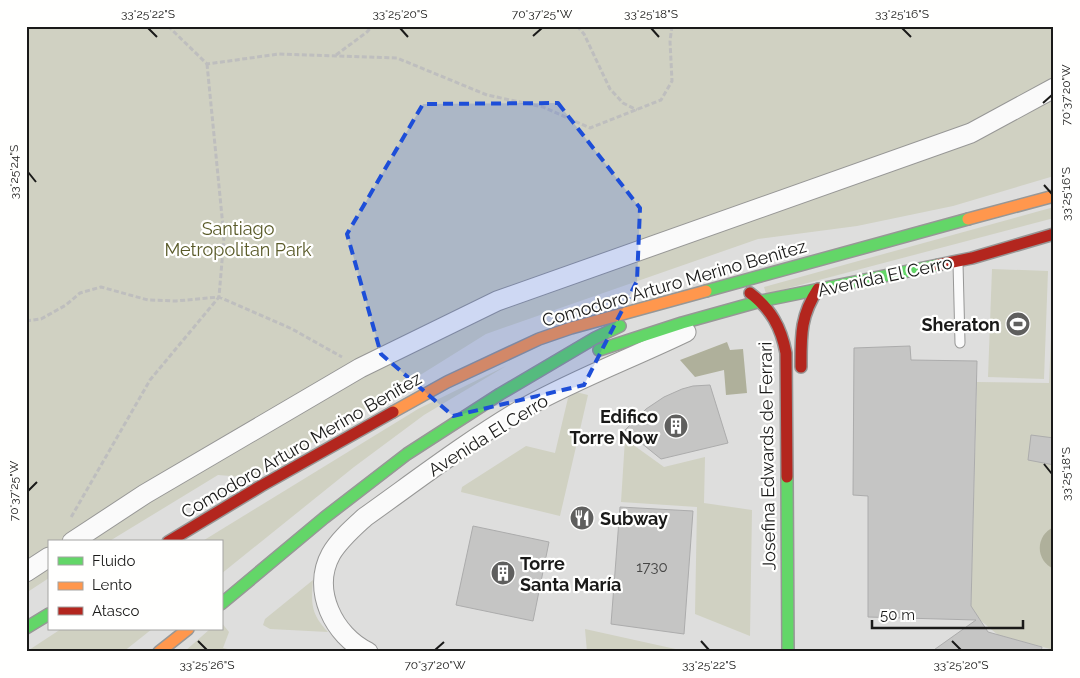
<svg xmlns="http://www.w3.org/2000/svg" width="1080" height="678" viewBox="0 0 1080 678" font-family="Raleway,sans-serif">
<style>
.green{fill:#d0d1c2}
.water{fill:#afb09b}
.building{fill:#c5c5c4;stroke:#acacac}
.lines{fill:none;stroke-linecap:round;stroke-linejoin:round}
.lane-casing{stroke:#979796;stroke-width:11}
.street-casing{stroke:#979796;stroke-width:21}
.fast-casing{stroke:#979796;stroke-width:14}
.slow-casing{stroke:#979796;stroke-width:14}
.jam-casing{stroke:#979796;stroke-width:14}
.path{stroke:#bebebe;stroke-width:3;stroke-dasharray:5 2.5;stroke-linecap:butt}
.lane{stroke:#fafafa;stroke-width:9}
.street{stroke:#fafafa;stroke-width:19}
.fast{stroke:#63d668;stroke-width:11}
.slow{stroke:#ff974d;stroke-width:11}
.jam{stroke:#b3261e;stroke-width:11}
.marked{fill:#1d4ed8;fill-opacity:0.2;stroke:#1d4ed8;stroke-width:4;stroke-dasharray:10 6;stroke-linejoin:round}
.ticks{fill:none;stroke:#1a1a19;stroke-width:2}
.labels{text-anchor:middle;dominant-baseline:central;stroke-width:4.5;stroke-linejoin:round;paint-order:stroke}
.number-label{font-size:15px;fill:#454544}
.park-label{font-size:18px;fill:#595a28;stroke:#fffffe}
.street-label{font-size:18px;fill:#1a1a19;stroke:#fffffe}
.poi-label{font-size:18px;font-weight:bold;fill:#1a1a19;stroke:#fffffe;text-anchor:end}
.neatline{fill:none;stroke:#1a1a19;stroke-width:2}
.ticks-label{font-size:12px;text-anchor:middle;fill:#1a1a19}
</style>
<rect width="100%" height="100%" fill="#dededd"/>
<g class="green">
<polygon points="26,26 1054,26 1054,176 953,206 857,226 758,239 486,334 255,478 218,475 108,542 49,542 49,578 26,593"/>
<polygon points="1054,207 1054,218 766,294 764,287"/>
<polygon points="1054,268 1054,650 998,635 980,620 971,606 977,382 1049,383"/>
<polygon points="992,269 1048,271 1044,379 988,377"/>
<polygon points="506,366 424,415 354,467 221,574 221,542 201,542 418,409"/>
<polygon points="576,392 588,395 560,516 461,492 462,487 526,446 555,453 568,398"/>
<polygon points="625,439 664,467 705,457 704,503 752,510 750,636 695,614 697,507 621,502"/>
<path d="M313,580C311,604 311,614 328,632L270,629L263,625L265,619Z"/>
<polygon points="221,622 229,632 223,648 242,652 184,652 210,629 221,629"/>
<polygon points="61,629 152,629 123,652 26,652"/>
<polygon points="585,629 689,652 587,652"/>
</g>
<g class="water">
<polygon points="727,342 730,350 743,349 747,393 726,395 724,370 695,377 680,360"/>
<path d="M1054,527V569C1035,561 1035,535 1054,527Z"/>
</g>
<g class="building">
<polygon points="910,346 911,360 977,361 971,606 988,632 1042,647 1041,652 931,652 976,620 868,617 868,496 853,495 854,348"/>
<polygon points="710,385 728,443 661,459 625,430 646,409 664,397 682,389 693,386"/>
<polygon points="1031,435 1054,438 1054,465 1028,460"/>
<polygon points="620,507 693,511 684,634 611,624"/>
<polygon points="473,526 549,542 533,621 456,605"/>
</g>
<g class="lines">
<defs>
<polyline id="lane" points="958,263 960,343"/>
<g id="street">
<polyline points="72,542 145,494 360,368 497,301 971,133 1054,88"/>
<polyline points="26,572 49,557"/>
<path d="M368,652C334,636 311,590 331,554C339,540 353,528 365,517C417,480 469,440 524,408C576,379 632,358 686,332"/>
</g>
<g id="fast">
<polyline points="706,291 968,219"/>
<polyline points="599,350 682,323 761,301 938,265"/>
<polyline points="787,477 788,652"/>
<polyline points="221,604 324,518 407,454 500,394 595,338 620,326"/>
<polyline points="26,628 49,614"/>
</g>
<g id="slow">
<polyline points="968,219 1054,196"/>
<polyline points="393,412 447,382 539,339 571,328 706,291"/>
<polyline points="159,652 188,629"/>
</g>
<g id="jam">
<polyline points="938,265 972,258 1054,234"/>
<path d="M750,293C771,309 781,327 786,353L787,477"/>
<path d="M801,367C801,336 800,316 818,289"/>
<polyline points="168,542 261,486 393,412"/>
</g>
</defs>
<use href="#lane" class="lane-casing"/>
<use href="#street" class="street-casing"/>
<use href="#fast" class="fast-casing"/>
<use href="#slow" class="slow-casing"/>
<use href="#jam" class="jam-casing"/>
<g class="path">
<polyline points="168,26 207,64 279,54 397,58 487,95 543,107 590,128 661,100 672,81 670,41 672,26"/>
<polyline points="577,26 584,34 610,89 623,103 637,110"/>
<polyline points="336,55 367,32 372,26"/>
<polyline points="207,64 224,237 219,297 292,329 342,357"/>
<polyline points="26,321 41,319 66,305 80,293 101,287 148,300 176,301 219,297 150,380 70,519"/>
</g>
<use href="#lane" class="lane"/>
<use href="#street" class="street"/>
<use href="#fast" class="fast"/>
<use href="#slow" class="slow"/>
<use href="#jam" class="jam"/>
</g>
<path class="marked" d="M558,103L640,208L637,281L584,385L453,416L381,354L347,234L423,104Z"/>
<path class="ticks" d="M148,28L157,37M400,28L408,37M651,28L659,37M902,28L911,37M533,36L542,28M1043,103L1052,95M28,172L36,182M1044,185L1052,194M1044,464L1052,474M28,491L37,482M198,641L207,650M701,641L709,650M952,641L961,650M435,650L444,642"/>
<defs>
<symbol id="stadium-disc" viewBox="-11 -11 22 22"><circle r="9.5" fill="#5f5f5e" stroke="#fffffe"/><path d="M0-5a6.5 5 0 1 0 0 10a6.5 5 0 1 0 0-10ZM-3.5-1.8h7v3.6h-7Z" fill="#fff"/></symbol>
<symbol id="building-disc" viewBox="-11 -11 22 22"><circle r="9.5" fill="#5f5f5e" stroke="#fffffe"/><path d="M-4-6H4V6H1V3H-1V6H-4ZM-2.5-4.3h1.7v1.8h-1.7ZM.8-4.3h1.7v1.8H.8ZM-2.5-1h1.7V.8h-1.7ZM.8-1h1.7V.8H.8Z" fill="#fff"/></symbol>
<symbol id="restaurant-disc" viewBox="-11 -11 22 22"><circle r="9.5" fill="#5f5f5e" stroke="#fffffe"/><path d="M-5-6h1v4h1v-4h1v4h1v-4h1v5L-1.5 .5V6h-2V.5L-5-1ZM5-6V6H3V1.5H1.5Q1.5-4 5-6Z" fill="#fff"/></symbol>
</defs>
<g fill-rule="evenodd">
<use href="#stadium-disc" x="1004" y="310" width="28" height="28"/>
<use href="#building-disc" x="662" y="412" width="28" height="28"/>
<use href="#restaurant-disc" x="568" y="504" width="28" height="28"/>
<use href="#building-disc" x="489" y="559" width="28" height="28"/>
</g>
<g class="labels">
<g class="number-label">
<text x="652" y="567">1730</text>
</g>
<g class="park-label">
<text x="238" y="228">Santiago<tspan x="238" dy="21">Metropolitan Park</tspan></text>
</g>
<g class="street-label">
<text transform="translate(885 276) rotate(-12)">Avenida El Cerro</text>
<text transform="translate(674 283) rotate(-16)">Comodoro Arturo Merino Benítez</text>
<text transform="translate(488 435) rotate(-32)">Avenida El Cerro</text>
<text transform="translate(301 445) rotate(-30)">Comodoro Arturo Merino Benítez</text>
<text transform="translate(767 456) rotate(-91)">Josefina Edwards de Ferrari</text>
</g>
<g class="poi-label">
<text x="1000" y="324">Sheraton</text>
<text x="658" y="416">Edifico<tspan x="658" dy="21">Torre Now</tspan></text>
<text x="600" y="518" text-anchor="start">Subway</text>
<text x="520" y="563" text-anchor="start">Torre<tspan x="520" dy="21">Santa María</tspan></text>
</g>
</g>
<rect width="1080" height="678" fill="none" stroke="#fffffe" stroke-width="55"/>
<rect x="48" y="540" width="175" height="90" fill="#fffffe" stroke="#a3a3a2"/>
<rect x="58" y="557" width="25" height="8" fill="#63d668" stroke="#a3a3a2"/>
<text x="92" y="566" font-size="15" fill="#1a1a19">Fluido</text>
<rect x="58" y="582" width="25" height="8" fill="#ff974d" stroke="#a3a3a2"/>
<text x="92" y="590" font-size="15" fill="#1a1a19">Lento</text>
<rect x="58" y="607" width="25" height="8" fill="#b3261e" stroke="#a3a3a2"/>
<text x="92" y="616" font-size="15" fill="#1a1a19">Atasco</text>
<path d="M872 620v8h151v-8" fill="none" stroke="#1a1a19" stroke-width="2.5"/>
<text x="880" y="620" font-size="15" fill="#1a1a19" stroke="#fffffe" stroke-width="4" paint-order="stroke">50 m</text>
<rect x="28" y="28" width="1024" height="622" class="neatline"/>
<g class="ticks-label">
<text x="148" y="18">33°25'22"S</text>
<text x="400" y="18">33°25'20"S</text>
<text x="542" y="18">70°37'25"W</text>
<text x="651" y="18">33°25'18"S</text>
<text x="902" y="18">33°25'16"S</text>
<text transform="translate(1066 95) rotate(-90)" y="4">70°37'20"W</text>
<text transform="translate(14 172) rotate(-90)" y="4">33°25'24"S</text>
<text transform="translate(1066 194) rotate(-90)" y="4">33°25'16"S</text>
<text transform="translate(1066 474) rotate(-90)" y="4">33°25'18"S</text>
<text transform="translate(14 491) rotate(-90)" y="4">70°37'25"W</text>
<text x="207" y="669">33°25'26"S</text>
<text x="435" y="669">70°37'20"W</text>
<text x="709" y="669">33°25'22"S</text>
<text x="961" y="669">33°25'20"S</text>
</g>
</svg>
